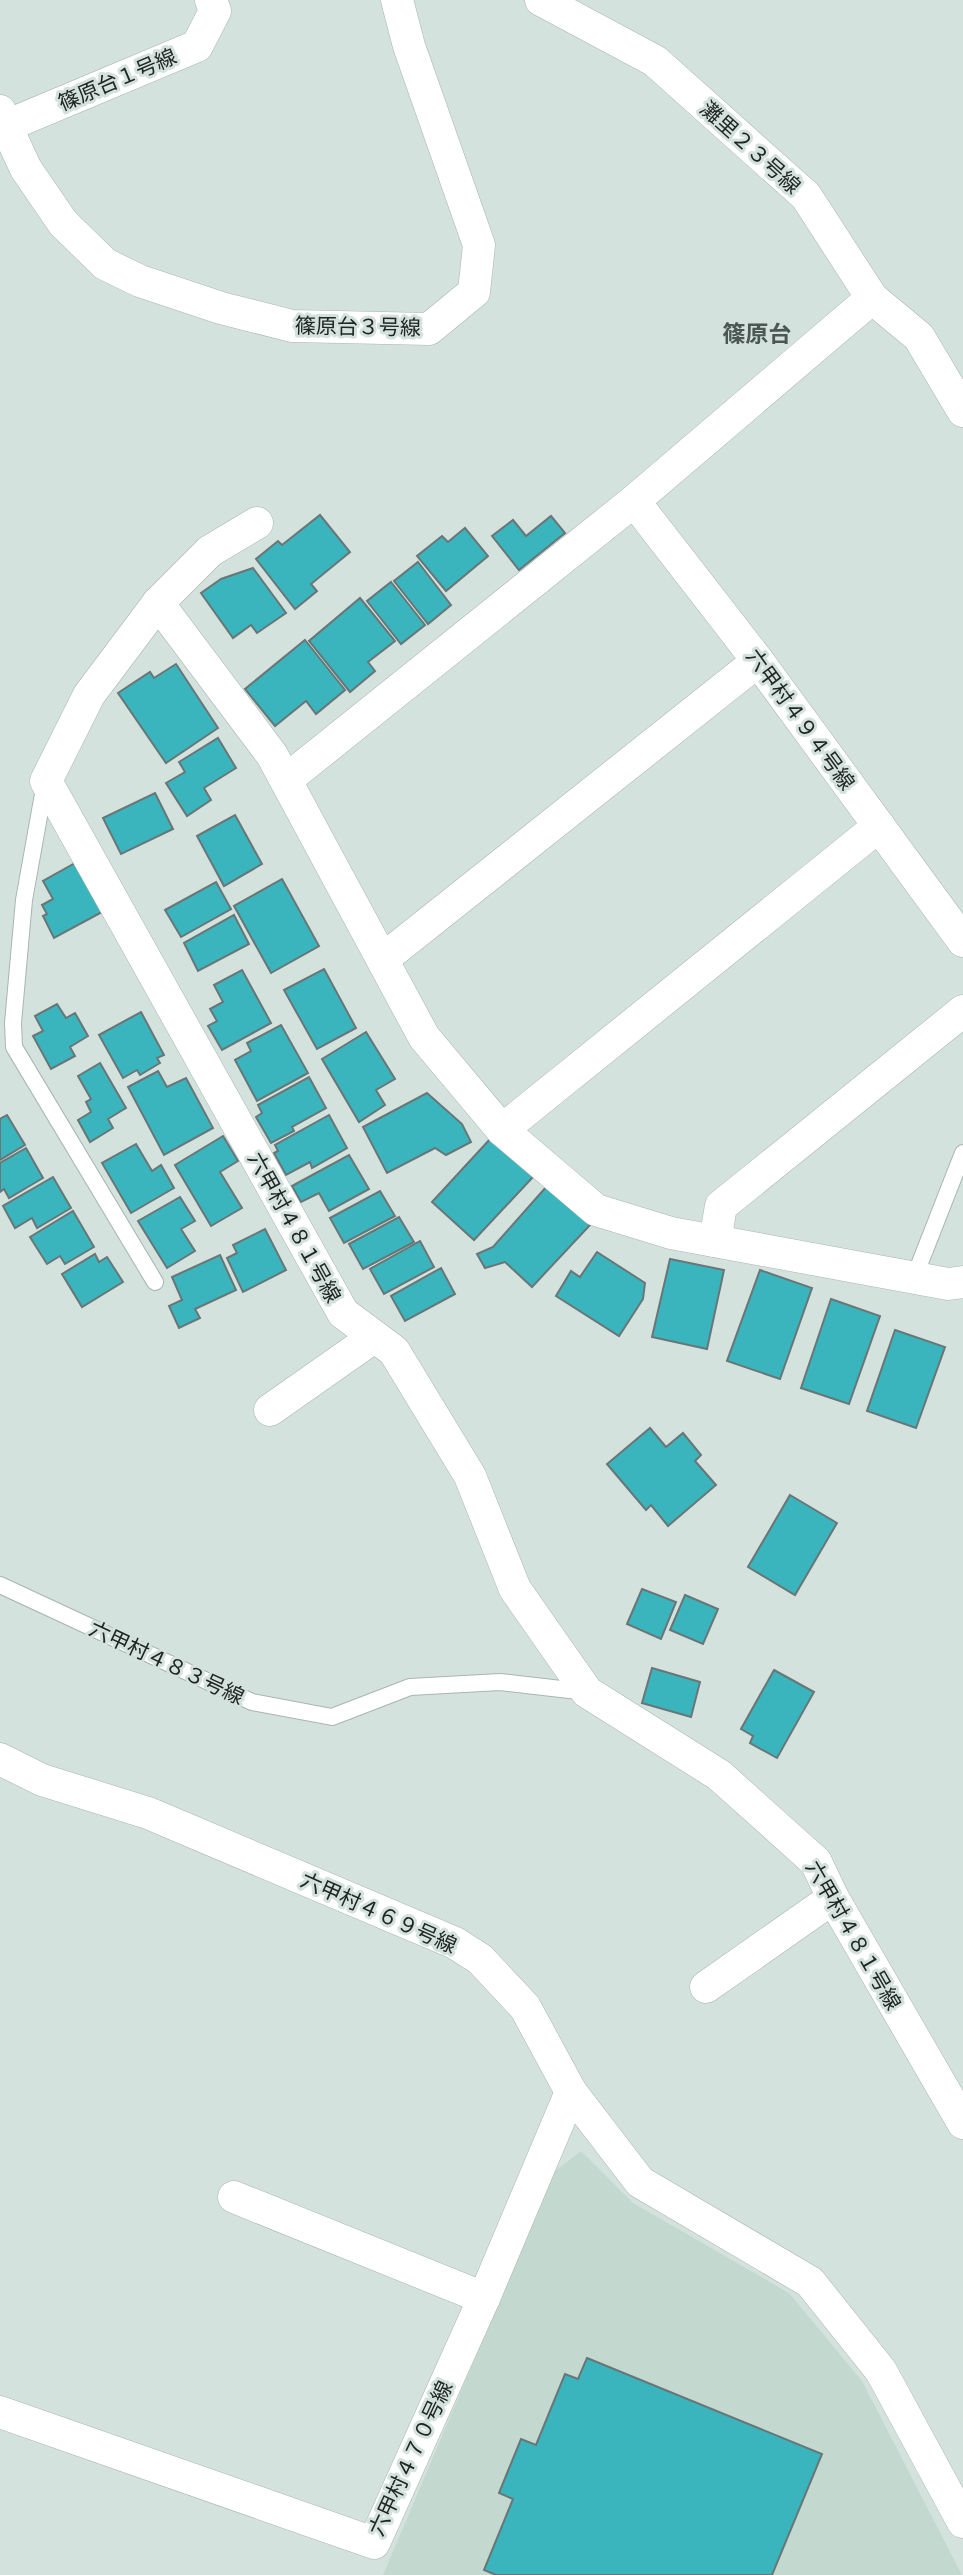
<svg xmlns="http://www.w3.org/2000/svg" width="963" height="2575" viewBox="0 0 963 2575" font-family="Ubuntu,'Noto Sans JP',sans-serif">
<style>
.built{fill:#c3d9d0}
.building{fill:#3ab5bd;stroke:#687677;stroke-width:2}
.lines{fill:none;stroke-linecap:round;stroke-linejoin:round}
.service-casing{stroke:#a8b5b0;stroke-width:18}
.minor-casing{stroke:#a8b5b0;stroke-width:33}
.service{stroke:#fff;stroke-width:16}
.minor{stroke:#fff;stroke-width:32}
.labels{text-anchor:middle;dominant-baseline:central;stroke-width:6;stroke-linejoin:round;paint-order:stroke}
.street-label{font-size:21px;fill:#212624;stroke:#d4e2dd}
.neighbourhood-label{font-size:23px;font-weight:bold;fill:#4b5752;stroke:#d4e2dd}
</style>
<rect width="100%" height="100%" fill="#d4e2dd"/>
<polygon class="built" points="581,2151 633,2203 789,2293 862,2381 962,2575 383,2575 554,2172"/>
<g class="building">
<polygon points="320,515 350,552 311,584 317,591 295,609 256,559 278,541 282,545"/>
<polygon points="551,516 565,533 519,570 492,536 513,520 526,536"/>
<polygon points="465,528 488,556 446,591 417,556 442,536 448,542"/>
<polygon points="418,562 451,605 428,624 394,581"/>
<polygon points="253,568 286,613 257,633 251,625 233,638 201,593 221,579"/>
<polygon points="391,582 425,625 401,644 367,601"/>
<polygon points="360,598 395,641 368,662 375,671 350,692 309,641"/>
<polygon points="305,640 345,690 316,714 306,701 275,726 245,689"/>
<polygon points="176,664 218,728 166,763 118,693 150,672 154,678"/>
<polygon points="218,738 236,768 204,788 211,800 187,816 166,783 185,772 179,762"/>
<polygon points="155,793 173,829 121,854 103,818"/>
<polygon points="235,815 262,864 224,886 197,836"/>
<polygon points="75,863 102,912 54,938 43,916 47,914 42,905 53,899 43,881"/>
<polygon points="282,879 319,946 271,973 234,906"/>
<polygon points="216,882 231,909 181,937 165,910"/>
<polygon points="234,915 249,944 198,971 184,943"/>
<polygon points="324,969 356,1028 317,1049 284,990"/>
<polygon points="242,970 271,1023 222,1050 208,1026 217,1021 210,1009 223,1002 214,985"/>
<polygon points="57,1004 66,1018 75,1013 88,1036 70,1047 75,1056 51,1069 33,1036 43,1031 35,1016"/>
<polygon points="141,1012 164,1055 157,1058 160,1063 140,1075 137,1070 123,1078 99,1035"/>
<polygon points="281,1025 308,1073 257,1101 235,1060 251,1051 247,1043"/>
<polygon points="366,1032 395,1079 376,1090 385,1105 359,1122 322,1059"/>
<polygon points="100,1063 126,1108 108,1119 113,1128 90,1142 78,1120 91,1112 86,1102 91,1099 78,1076"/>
<polygon points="158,1071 167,1087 186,1078 213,1128 164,1155 128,1087"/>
<polygon points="309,1077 326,1108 292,1127 294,1131 271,1143 256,1117 262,1113 258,1105"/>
<polygon points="427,1093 462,1124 471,1142 446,1155 435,1148 387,1173 363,1127"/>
<polygon points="7,1115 25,1145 0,1160 0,1119"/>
<polygon points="329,1115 347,1148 312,1168 310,1162 286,1175 274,1153 278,1151 275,1145"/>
<polygon points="223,1136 238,1161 220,1172 242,1208 211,1226 175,1165"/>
<polygon points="491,1138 533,1177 474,1240 432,1202"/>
<polygon points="136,1144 152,1171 161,1165 174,1188 131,1213 102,1163"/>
<polygon points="26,1148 43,1178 9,1198 4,1189 0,1192 0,1163"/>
<polygon points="349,1155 369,1189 329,1211 319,1193 301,1202 292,1186"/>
<polygon points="53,1177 71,1208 37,1228 32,1218 15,1228 3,1206"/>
<polygon points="547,1186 590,1225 532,1287 505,1262 485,1268 477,1254 493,1247"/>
<polygon points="380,1191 395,1216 344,1243 330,1218"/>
<polygon points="180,1197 195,1221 181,1229 195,1251 167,1268 138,1221"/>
<polygon points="73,1211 94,1247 65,1264 60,1256 47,1264 30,1237"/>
<polygon points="399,1217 414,1242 363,1269 349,1244"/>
<polygon points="265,1229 286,1270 243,1292 227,1258 237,1253 233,1245"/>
<polygon points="420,1241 434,1267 384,1294 370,1269"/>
<polygon points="597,1252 645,1283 643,1299 619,1336 556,1296 571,1271 580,1277"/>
<polygon points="95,1254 99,1262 107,1257 123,1282 82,1307 62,1274"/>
<polygon points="220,1255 236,1290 195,1309 200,1318 179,1328 169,1306 182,1300 172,1277"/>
<polygon points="670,1259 724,1270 707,1349 652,1337"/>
<polygon points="441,1268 455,1294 405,1321 391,1296"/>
<polygon points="760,1270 812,1288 780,1379 727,1361"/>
<polygon points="831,1299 880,1316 849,1404 801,1388"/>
<polygon points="895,1330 945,1347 916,1428 867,1411"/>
<polygon points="650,1428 666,1447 683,1433 701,1455 695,1461 716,1485 668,1526 651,1505 646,1510 607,1464"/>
<polygon points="790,1495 837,1523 795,1595 748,1567"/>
<polygon points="642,1589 676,1602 661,1639 627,1624"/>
<polygon points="685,1595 718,1609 703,1644 670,1630"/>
<polygon points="652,1668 700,1682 691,1717 642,1703"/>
<polygon points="774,1670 814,1692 777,1758 750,1743 753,1736 741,1729"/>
<polygon points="587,2358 822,2454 772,2575 496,2575 484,2570 513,2499 499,2493 521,2439 536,2445 565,2374 578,2379"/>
</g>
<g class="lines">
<defs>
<g id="service">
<polyline points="45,783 24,900 13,1023 14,1047 155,1282"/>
<polyline points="914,1278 963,1153"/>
<polyline points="0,1585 252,1702 332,1717 410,1687 500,1682 587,1692"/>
</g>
<g id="minor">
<polyline points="541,0 655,61 806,196 872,298 919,337 963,411"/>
<polyline points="0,111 6,126 197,46 215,11 211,0"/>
<polyline points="0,128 6,126 26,169 63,223 105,264 140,281 221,308 292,326 429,329 474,292 479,245 409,46 397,0"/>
<polyline points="634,501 758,661 963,941"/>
<polyline points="257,523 210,551 158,603 89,695 46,781 343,1313 394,1351 470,1476 515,1589 587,1692 719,1775 816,1862 833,1898 963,2123"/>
<polyline points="158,603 272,755 424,1037 502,1130 596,1210 671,1233 948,1284 963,1282"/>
<polyline points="286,780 634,501 872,298"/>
<polyline points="383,959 758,661"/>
<polyline points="502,1130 879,826"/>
<polyline points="715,1241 721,1206 963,1011"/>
<polyline points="270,1410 374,1337"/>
<polyline points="0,1759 42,1780 148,1813 455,1943 480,1959 525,2007 571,2092 640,2182 810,2282 881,2371 963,2522"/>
<polyline points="706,1987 833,1898"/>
<polyline points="234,2197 484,2298"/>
<polyline points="0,2412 374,2543 484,2298 571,2092"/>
</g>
</defs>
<use href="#service" class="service-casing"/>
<use href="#minor" class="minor-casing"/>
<use href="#service" class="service"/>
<use href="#minor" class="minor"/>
</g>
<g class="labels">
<g class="street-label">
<text transform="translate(117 79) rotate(-23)">篠原台１号線</text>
<text transform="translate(751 147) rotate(42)">灘里２３号線</text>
<text transform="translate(358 326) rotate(1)">篠原台３号線</text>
<text transform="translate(801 719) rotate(54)">六甲村４９４号線</text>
<text transform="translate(295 1227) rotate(61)">六甲村４８１号線</text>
<text transform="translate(167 1662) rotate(25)">六甲村４８３号線</text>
<text transform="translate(379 1912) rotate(24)">六甲村４６９号線</text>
<text transform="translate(854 1935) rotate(60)">六甲村４８１号線</text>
<text transform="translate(410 2458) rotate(-65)">六甲村４７０号線</text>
</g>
<g class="neighbourhood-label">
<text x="757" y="333">篠原台</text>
</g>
</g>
</svg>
